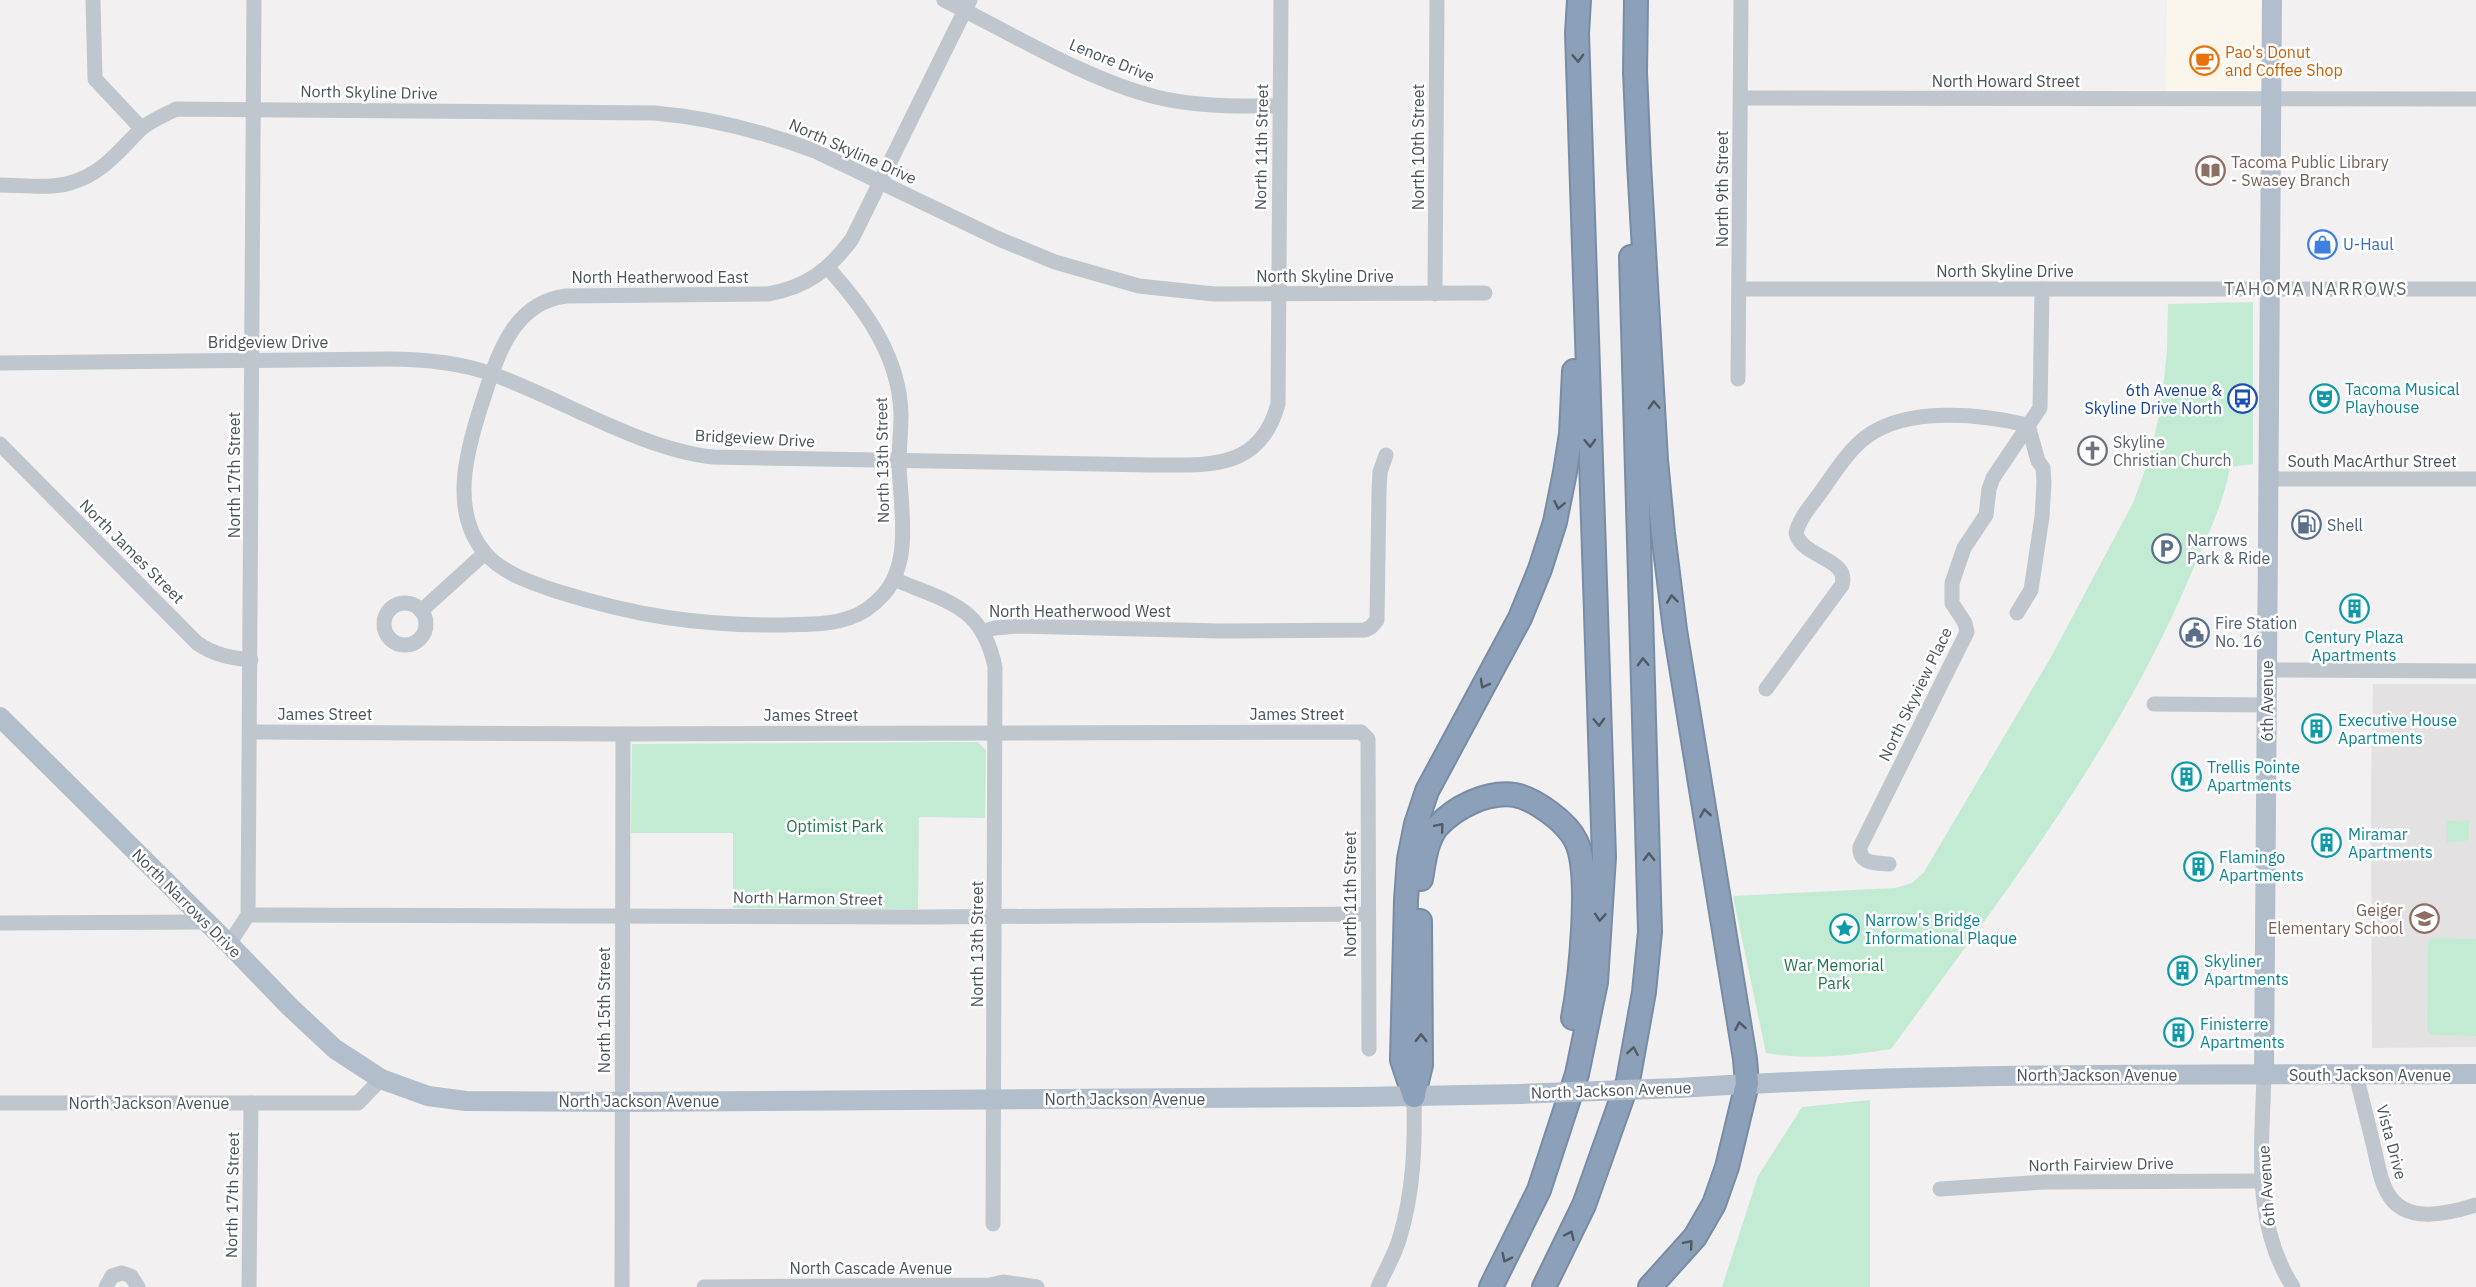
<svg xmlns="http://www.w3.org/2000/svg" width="2476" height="1287" viewBox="0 0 2476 1287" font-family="'IBM Plex Sans',sans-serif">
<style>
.commercial{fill:#faf6eb}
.education{fill:#e3e1e1}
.green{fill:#c3ebd4}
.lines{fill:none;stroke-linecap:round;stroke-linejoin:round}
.highway-casing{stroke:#788ca5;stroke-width:26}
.minor{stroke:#bfc6cd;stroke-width:15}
.major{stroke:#b2becb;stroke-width:20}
.highway{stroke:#8da0b9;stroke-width:22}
.major-bridge{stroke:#b2becb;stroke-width:20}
.oneway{stroke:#505a64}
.labels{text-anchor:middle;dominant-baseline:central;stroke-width:5;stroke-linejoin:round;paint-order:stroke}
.food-label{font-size:16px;fill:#c56008;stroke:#fff;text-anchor:start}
.street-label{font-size:16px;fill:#49525b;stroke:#fff}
.education-label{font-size:16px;fill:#785e54;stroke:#fff;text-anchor:start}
.shop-label{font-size:16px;fill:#366cbe;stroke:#fff;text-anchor:start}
.culture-label{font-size:16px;fill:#0d838f;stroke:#fff;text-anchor:start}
.transit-label{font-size:16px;fill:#164399;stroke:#fff;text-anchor:end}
.worship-label{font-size:16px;fill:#5b616d;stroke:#fff;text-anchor:start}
.service-label{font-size:16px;fill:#4e5e75;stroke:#fff;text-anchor:start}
.park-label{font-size:16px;fill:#21754e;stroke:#fff}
.neighbourhood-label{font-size:18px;letter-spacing:1.5px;fill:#5d6064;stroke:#fff}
</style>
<rect width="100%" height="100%" fill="#f2f0f0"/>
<polygon class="commercial" points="2167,0 2272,0 2271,99 2166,99"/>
<polygon class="education" points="2373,684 2476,684 2476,1047 2372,1048 2371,792"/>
<g class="green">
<path d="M2253,302V464L2230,467C2224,503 2207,536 2193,569C2121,744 2002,897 1891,1049C1848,1056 1810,1060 1766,1053L1733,896L1895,888L1912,883L1924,872L2051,657L2133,503L2148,462L2161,408L2167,350L2168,304Z"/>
<polygon points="978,742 986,750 985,818 919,817 918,909 733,908 733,833 631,833 632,744"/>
<polygon points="2469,820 2469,840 2447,843 2446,821"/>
<polygon points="2434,938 2476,939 2476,1036 2431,1035 2427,1031 2428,942"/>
<polygon points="1870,1100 1870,1287 1722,1287 1758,1176 1802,1107"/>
</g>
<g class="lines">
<defs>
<g id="highway">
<polyline points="1636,0 1635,72 1639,163 1656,460 1663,533 1675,630 1745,1059 1747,1084 1727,1167 1714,1204 1695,1237 1650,1287"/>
<path d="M1421,879C1424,862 1426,841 1437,827C1455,807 1487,791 1515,795C1535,799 1567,822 1576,841C1592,873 1580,981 1573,1018"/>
<polyline points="1414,1094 1421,1065 1420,921"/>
<polyline points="1414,1096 1402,1060 1406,900 1409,859 1416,824 1427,791 1520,618 1540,569 1555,522 1565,472 1571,434 1574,371"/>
<polyline points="1491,1287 1539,1190 1577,1074 1596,982 1604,857 1577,33 1579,0"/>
<polyline points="1544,1287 1584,1205 1628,1081 1644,992 1650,932 1631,257"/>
</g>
</defs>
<use href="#highway" class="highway-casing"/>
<g class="minor">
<polyline points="93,0 95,79 141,128"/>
<path d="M944,0C1009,32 1087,80 1156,97C1196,107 1238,106 1279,106"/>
<polyline points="1741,98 2476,99"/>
<path d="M0,185C22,185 49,189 70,183C102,174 118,152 140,130C149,121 165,115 176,109L655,113C711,118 762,131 815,151L999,239L1055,262L1139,286L1214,294L1485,293"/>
<path d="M828,268C865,309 900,357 901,415C901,431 899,447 899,463C900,505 913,560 884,594C874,605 863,614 849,618C829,625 805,624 784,625C701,626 635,616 556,591C532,583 502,573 485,553C449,511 467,449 482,403C497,358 511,303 566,296L768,294C807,287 829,270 852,239L970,0"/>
<polyline points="1740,289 2476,289"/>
<polyline points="1435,294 1437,0"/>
<path d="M0,363L388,359C423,359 458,362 492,374C562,399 640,449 713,457L1150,465C1208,465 1260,471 1278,404L1281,0"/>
<polyline points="1738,379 1741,0"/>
<path d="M0,444L197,643C214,655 231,658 251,660"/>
<polyline points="2268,479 2476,479"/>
<path d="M894,579C946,602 982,604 995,667L993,1224"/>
<circle cx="405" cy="624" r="21"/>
<polyline points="421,611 485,553"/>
<polyline points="2017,613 2031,590 2042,517 2044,482 2043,468 2038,461 2028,425"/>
<polyline points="984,631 995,628 1018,626 1219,631 1365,630 1371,627 1377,620 1379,491 1380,472 1386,455"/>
<polyline points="2267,670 2476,671"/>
<path d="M1766,689L1842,585C1850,558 1802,558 1796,533C1800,516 1815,501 1825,486C1837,469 1849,450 1866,437C1907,406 1981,414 2028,425"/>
<polyline points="2154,704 2267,705"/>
<polyline points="250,732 623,734 1361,732 1368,739 1369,1049"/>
<path d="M1889,864C1875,863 1859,864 1860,847L1967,632L1965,623L1952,603V583L1964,548L1986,515L1989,489L1993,478L2040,408L2042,289"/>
<polyline points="248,915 925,917 1368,914"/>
<polyline points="0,923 205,922"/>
<polyline points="229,944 248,915 254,0"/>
<path d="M2356,1074C2362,1100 2369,1126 2375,1152C2378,1165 2380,1180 2387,1192C2404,1225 2448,1214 2476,1205"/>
<path d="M2264,1075C2262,1147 2252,1224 2293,1287"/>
<polyline points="0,1103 358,1103 381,1079"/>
<polyline points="1940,1189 2044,1182 2262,1181"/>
<polyline points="106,1287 112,1276 122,1273 131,1276 138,1287"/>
<polyline points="249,1287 251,1103"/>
<polyline points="622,1287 623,734"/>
<polyline points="704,1287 990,1285 1003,1282 1037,1287"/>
<path d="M1378,1287C1385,1271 1394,1256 1399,1240C1414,1192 1415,1145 1414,1096"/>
</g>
<g class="major">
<polyline points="0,717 229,944 290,1007 335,1049 381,1079 428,1096 466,1101 622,1102 1361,1097 1520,1094"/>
<polyline points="2264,1075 2272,0"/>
<path d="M1679,1088C1945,1071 2210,1075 2476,1074"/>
</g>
<use href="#highway" class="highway"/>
<polyline class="major-bridge" points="1520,1094 1679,1088"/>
</g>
<defs><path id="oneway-chevron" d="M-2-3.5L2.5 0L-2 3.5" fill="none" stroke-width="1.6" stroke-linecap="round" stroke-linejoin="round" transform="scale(1.5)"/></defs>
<g class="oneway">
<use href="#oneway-chevron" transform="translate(1578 58) rotate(88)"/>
<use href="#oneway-chevron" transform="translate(1654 405) rotate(-93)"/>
<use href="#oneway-chevron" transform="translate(1590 443) rotate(88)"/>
<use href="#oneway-chevron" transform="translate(1559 505) rotate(102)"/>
<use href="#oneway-chevron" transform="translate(1672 599) rotate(-97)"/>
<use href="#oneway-chevron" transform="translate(1643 662) rotate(-92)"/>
<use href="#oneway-chevron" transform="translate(1484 684) rotate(119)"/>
<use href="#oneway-chevron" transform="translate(1599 722) rotate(88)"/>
<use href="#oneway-chevron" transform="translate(1705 813) rotate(-99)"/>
<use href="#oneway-chevron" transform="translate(1440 827) rotate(-50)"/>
<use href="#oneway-chevron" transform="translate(1649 857) rotate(-91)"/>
<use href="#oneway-chevron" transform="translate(1600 917) rotate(94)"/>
<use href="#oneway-chevron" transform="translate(1740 1026) rotate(-100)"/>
<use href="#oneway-chevron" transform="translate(1421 1038) rotate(-90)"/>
<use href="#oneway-chevron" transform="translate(1633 1051) rotate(-80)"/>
<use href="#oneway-chevron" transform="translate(1570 1235) rotate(-65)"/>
<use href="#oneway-chevron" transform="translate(1689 1244) rotate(-50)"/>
<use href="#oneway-chevron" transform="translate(1506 1258) rotate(116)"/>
</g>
<defs>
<symbol id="cafe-ring" viewBox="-11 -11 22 22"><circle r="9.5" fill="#fff" stroke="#e8710a" stroke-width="1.5"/><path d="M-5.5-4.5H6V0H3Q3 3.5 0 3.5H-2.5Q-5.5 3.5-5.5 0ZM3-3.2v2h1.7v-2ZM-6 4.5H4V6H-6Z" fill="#e8710a"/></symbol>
<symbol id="library-ring" viewBox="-11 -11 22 22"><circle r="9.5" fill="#fff" stroke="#8d6e63" stroke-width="1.5"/><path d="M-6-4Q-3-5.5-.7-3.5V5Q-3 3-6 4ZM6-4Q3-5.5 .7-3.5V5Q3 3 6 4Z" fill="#8d6e63"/></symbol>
<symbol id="shop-ring" viewBox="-11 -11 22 22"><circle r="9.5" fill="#fff" stroke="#3f7fe0" stroke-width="1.5"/><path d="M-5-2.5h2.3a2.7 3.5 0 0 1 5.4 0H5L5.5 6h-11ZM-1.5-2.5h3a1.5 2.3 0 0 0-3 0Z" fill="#3f7fe0"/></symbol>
<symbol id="theatre-ring" viewBox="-11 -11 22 22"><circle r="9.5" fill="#fff" stroke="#0f9aa8" stroke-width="1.5"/><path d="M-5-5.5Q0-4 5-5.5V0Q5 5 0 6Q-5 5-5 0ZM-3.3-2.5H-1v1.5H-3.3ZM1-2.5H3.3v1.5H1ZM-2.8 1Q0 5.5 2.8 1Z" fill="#0f9aa8"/></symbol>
<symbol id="bus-ring" viewBox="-11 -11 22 22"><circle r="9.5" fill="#fff" stroke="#1a4fb4" stroke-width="1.5"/><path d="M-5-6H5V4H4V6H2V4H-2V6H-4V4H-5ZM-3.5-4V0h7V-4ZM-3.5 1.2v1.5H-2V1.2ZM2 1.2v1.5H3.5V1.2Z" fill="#1a4fb4"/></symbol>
<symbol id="church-ring" viewBox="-11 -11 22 22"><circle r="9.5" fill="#fff" stroke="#6b7280" stroke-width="1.5"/><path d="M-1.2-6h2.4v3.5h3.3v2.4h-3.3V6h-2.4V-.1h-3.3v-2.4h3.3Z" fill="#6b7280"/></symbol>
<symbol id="fuel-ring" viewBox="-11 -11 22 22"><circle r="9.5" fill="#fff" stroke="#5c6f8a" stroke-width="1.5"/><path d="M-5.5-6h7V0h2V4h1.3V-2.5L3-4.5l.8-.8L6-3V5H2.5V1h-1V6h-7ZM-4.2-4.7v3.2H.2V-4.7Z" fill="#5c6f8a"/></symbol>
<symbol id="parking-ring" viewBox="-11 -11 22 22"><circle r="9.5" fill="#fff" stroke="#5c6f8a" stroke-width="1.5"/><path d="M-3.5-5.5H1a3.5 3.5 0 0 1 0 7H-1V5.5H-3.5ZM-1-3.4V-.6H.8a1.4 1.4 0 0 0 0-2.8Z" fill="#5c6f8a"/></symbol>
<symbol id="building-ring" viewBox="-11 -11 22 22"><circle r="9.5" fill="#fff" stroke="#0f9aa8" stroke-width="1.5"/><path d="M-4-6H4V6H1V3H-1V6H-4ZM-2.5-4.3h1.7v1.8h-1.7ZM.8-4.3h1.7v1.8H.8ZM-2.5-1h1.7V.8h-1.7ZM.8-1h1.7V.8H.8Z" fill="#0f9aa8"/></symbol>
<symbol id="civic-ring" viewBox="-11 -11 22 22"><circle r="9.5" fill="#fff" stroke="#5c6f8a" stroke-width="1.5"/><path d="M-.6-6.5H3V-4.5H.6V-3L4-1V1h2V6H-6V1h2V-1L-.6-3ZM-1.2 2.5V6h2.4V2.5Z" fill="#5c6f8a"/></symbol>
<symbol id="school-ring" viewBox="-11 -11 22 22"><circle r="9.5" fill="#fff" stroke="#8d6e63" stroke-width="1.5"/><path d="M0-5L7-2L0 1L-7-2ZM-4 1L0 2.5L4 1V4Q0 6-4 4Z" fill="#8d6e63"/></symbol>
<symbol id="sight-ring" viewBox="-11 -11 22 22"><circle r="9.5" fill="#fff" stroke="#0f9aa8" stroke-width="1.5"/><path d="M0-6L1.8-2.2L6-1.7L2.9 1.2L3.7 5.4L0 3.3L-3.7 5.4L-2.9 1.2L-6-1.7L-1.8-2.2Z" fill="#0f9aa8"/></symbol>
</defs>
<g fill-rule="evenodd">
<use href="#cafe-ring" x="2188" y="44" width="33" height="33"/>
<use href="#library-ring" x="2194" y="154" width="33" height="33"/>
<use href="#shop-ring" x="2306" y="228" width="33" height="33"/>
<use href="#theatre-ring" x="2308" y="382" width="33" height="33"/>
<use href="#bus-ring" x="2226" y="382" width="33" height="33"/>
<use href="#church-ring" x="2076" y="434" width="33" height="33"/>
<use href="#fuel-ring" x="2290" y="508" width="33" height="33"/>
<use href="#parking-ring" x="2150" y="532" width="33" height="33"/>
<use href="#building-ring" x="2338" y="592" width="33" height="33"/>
<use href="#civic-ring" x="2178" y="616" width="33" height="33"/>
<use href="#building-ring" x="2300" y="712" width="33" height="33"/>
<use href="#building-ring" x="2170" y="760" width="33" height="33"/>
<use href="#building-ring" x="2310" y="826" width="33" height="33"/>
<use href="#building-ring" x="2182" y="850" width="33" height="33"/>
<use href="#school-ring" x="2408" y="902" width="33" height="33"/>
<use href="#sight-ring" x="1828" y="912" width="33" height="33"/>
<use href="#building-ring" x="2166" y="954" width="33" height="33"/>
<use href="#building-ring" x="2162" y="1016" width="33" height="33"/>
</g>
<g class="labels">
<g class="food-label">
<text x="2225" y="52">Pao's Donut<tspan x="2225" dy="18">and Coffee Shop</tspan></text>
</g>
<g class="street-label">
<text transform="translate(1112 60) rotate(22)">Lenore Drive</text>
<text x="2006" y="81">North Howard Street</text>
<text transform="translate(369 92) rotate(1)">North Skyline Drive</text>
<text transform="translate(1261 147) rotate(-89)">North 11th Street</text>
<text transform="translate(1418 147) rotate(-90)">North 10th Street</text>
<text transform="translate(853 151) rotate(24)">North Skyline Drive</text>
<text transform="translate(1722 189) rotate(-90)">North 9th Street</text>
<text x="2005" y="271">North Skyline Drive</text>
<text x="1325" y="276">North Skyline Drive</text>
<text x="660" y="277">North Heatherwood East</text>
<text x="268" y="342">Bridgeview Drive</text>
<text transform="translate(755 438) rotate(3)">Bridgeview Drive</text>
<text transform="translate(882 460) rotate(-91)">North 13th Street</text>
<text x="2372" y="461">South MacArthur Street</text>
<text transform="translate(234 475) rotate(-90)">North 17th Street</text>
<text transform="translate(132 551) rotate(45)">North James Street</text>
<text x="1080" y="611">North Heatherwood West</text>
<text transform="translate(1915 694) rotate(-64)">North Skyview Place</text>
<text transform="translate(2267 701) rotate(-90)">6th Avenue</text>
<text x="325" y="714">James Street</text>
<text x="1297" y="714">James Street</text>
<text x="811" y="715">James Street</text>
<text transform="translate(1350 894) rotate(-90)">North 11th Street</text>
<text transform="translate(808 898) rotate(1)">North Harmon Street</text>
<text transform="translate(187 903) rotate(45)">North Narrows Drive</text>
<text transform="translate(977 944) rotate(-90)">North 13th Street</text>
<text transform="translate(604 1010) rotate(-90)">North 15th Street</text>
<text x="2097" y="1075">North Jackson Avenue</text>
<text x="2370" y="1075">South Jackson Avenue</text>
<text transform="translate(1611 1090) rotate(-2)">North Jackson Avenue</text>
<text x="1125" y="1099">North Jackson Avenue</text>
<text x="639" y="1101">North Jackson Avenue</text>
<text x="149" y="1103">North Jackson Avenue</text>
<text transform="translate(2392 1142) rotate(75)">Vista Drive</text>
<text transform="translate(2101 1164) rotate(-1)">North Fairview Drive</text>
<text transform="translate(2266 1186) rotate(-94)">6th Avenue</text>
<text transform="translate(232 1195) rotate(-89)">North 17th Street</text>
<text x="871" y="1268">North Cascade Avenue</text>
</g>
<g class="education-label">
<text x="2231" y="162">Tacoma Public Library<tspan x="2231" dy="18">- Swasey Branch</tspan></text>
<text x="2403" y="910" text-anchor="end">Geiger<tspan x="2403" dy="18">Elementary School</tspan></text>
</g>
<g class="shop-label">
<text x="2343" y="244">U-Haul</text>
</g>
<g class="culture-label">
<text x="2345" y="389">Tacoma Musical<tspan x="2345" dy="18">Playhouse</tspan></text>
<text x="2354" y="637" text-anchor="middle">Century Plaza<tspan x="2354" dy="18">Apartments</tspan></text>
<text x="2338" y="720">Executive House<tspan x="2338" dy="18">Apartments</tspan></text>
<text x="2207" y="767">Trellis Pointe<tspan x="2207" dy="18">Apartments</tspan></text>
<text x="2348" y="834">Miramar<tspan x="2348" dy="18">Apartments</tspan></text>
<text x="2219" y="857">Flamingo<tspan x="2219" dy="18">Apartments</tspan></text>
<text x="1865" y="920">Narrow's Bridge<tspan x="1865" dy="18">Informational Plaque</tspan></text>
<text x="2204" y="961">Skyliner<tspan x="2204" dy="18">Apartments</tspan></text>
<text x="2200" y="1024">Finisterre<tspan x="2200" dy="18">Apartments</tspan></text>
</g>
<g class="transit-label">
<text x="2222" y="390">6th Avenue &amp;<tspan x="2222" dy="18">Skyline Drive North</tspan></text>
</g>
<g class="worship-label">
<text x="2113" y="442">Skyline<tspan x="2113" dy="18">Christian Church</tspan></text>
</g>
<g class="service-label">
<text x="2327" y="525">Shell</text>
<text x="2187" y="540">Narrows<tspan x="2187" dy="18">Park &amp; Ride</tspan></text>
<text x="2215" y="623">Fire Station<tspan x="2215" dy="18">No. 16</tspan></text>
</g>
<g class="park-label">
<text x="835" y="826">Optimist Park</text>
<text x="1834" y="965">War Memorial<tspan x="1834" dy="18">Park</tspan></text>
</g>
<g class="neighbourhood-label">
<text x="2316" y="288">TAHOMA NARROWS</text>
</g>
</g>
</svg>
